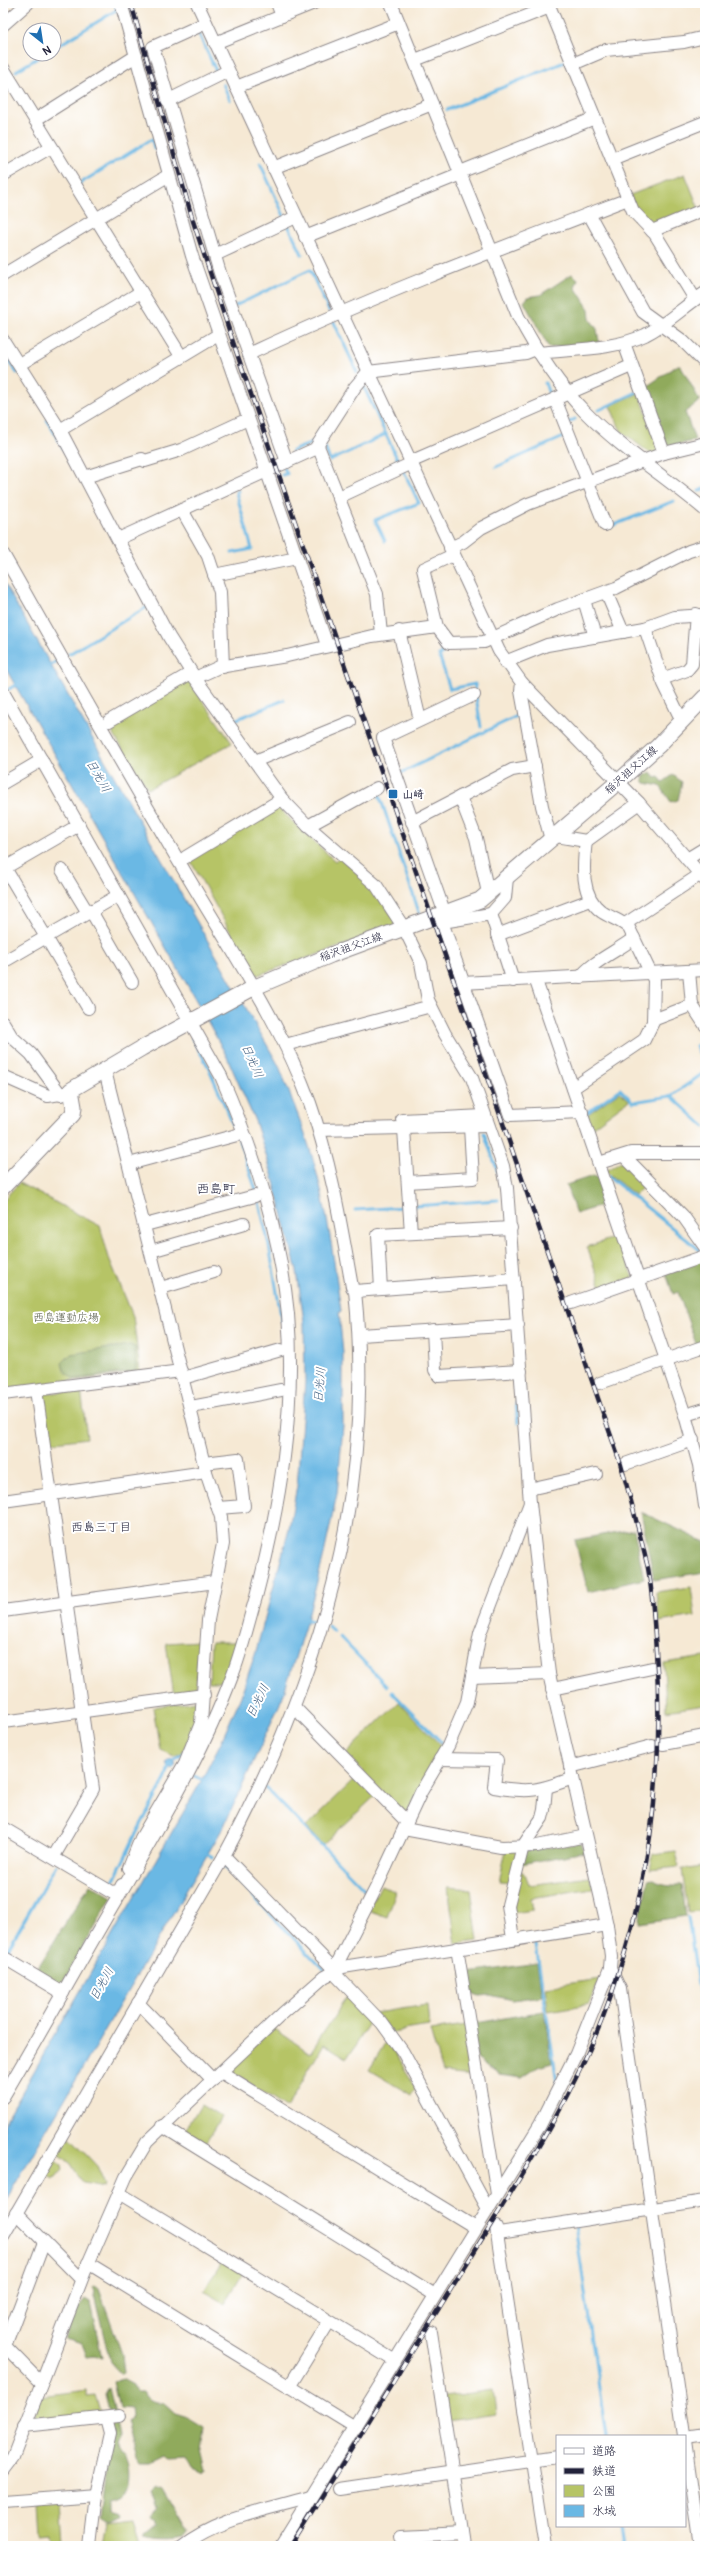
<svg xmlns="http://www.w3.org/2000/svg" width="708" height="2549" viewBox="0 0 708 2549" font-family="Pangolin,'Klee One',sans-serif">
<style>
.green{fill:#b6c466;stroke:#6c7350}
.forest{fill:#90aa5b;stroke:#59664b}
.water{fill:#6ab8e4;stroke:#466d90}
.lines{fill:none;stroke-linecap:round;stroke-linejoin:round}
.stream{stroke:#6ab8e4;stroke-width:3}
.minor-casing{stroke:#8c8688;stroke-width:14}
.major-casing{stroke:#8c8688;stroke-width:17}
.minor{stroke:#fff;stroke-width:12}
.major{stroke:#fff;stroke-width:15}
.rail-casing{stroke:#22223b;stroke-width:4.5}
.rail{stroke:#fff;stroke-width:3;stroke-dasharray:9;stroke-linecap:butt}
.poi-dot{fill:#1f6fb2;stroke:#fff;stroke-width:1.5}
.labels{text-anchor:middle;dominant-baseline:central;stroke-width:4;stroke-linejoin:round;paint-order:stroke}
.street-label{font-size:11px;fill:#22223b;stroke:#fff}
.poi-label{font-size:11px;font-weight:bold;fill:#22223b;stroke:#fff;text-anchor:start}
.park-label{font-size:11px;fill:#565b4a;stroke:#fff}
.water-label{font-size:12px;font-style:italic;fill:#3f5e7f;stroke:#fff}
.neighbourhood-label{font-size:12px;fill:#22223b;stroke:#fff}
.quarter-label{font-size:13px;fill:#22223b;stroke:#fff}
</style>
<rect width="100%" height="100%" fill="#fff"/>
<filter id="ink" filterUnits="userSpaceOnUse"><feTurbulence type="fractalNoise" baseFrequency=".025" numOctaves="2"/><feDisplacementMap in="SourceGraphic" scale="8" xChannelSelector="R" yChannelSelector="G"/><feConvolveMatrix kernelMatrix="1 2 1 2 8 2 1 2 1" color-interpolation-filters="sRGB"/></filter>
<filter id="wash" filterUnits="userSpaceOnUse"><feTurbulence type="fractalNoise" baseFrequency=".012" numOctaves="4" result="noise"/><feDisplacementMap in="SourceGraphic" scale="16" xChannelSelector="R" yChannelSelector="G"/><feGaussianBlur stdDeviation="0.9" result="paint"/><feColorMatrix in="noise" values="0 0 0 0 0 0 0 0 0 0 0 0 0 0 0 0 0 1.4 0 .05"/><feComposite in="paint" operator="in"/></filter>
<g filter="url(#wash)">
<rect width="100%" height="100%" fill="#f6e9d4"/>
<g class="green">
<polygon points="685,174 699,209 655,227 635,208 630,195"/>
<polygon points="639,393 661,451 652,455 621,431 610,406"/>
<polygon points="187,678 232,743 148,789 107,724"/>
<polygon points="277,807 335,861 340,857 368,881 396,921 394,928 255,976 189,858"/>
<polygon points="619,1092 629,1100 590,1129 585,1116"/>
<polygon points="621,1161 647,1183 635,1195 606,1172 607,1170"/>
<polygon points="19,1183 100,1226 109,1258 133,1316 140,1372 3,1390 3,1200"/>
<polygon points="619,1236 633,1278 601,1287 587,1247"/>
<polygon points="81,1389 87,1438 47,1443 43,1397 46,1394"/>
<polygon points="691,1587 695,1616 659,1622 656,1592"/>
<polygon points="199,1641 196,1692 174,1696 166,1643"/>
<polygon points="211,1642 237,1642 222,1682 209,1682"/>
<polygon points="705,1657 705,1705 666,1711 664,1663"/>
<polygon points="196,1701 196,1722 182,1753 174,1756 160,1750 153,1707"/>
<polygon points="399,1702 442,1747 405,1817 346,1754"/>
<polygon points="358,1776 376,1795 323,1845 306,1827"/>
<polygon points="518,1848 512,1882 499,1881 506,1850"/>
<polygon points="676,1851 679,1867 650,1870 653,1854"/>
<polygon points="701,1866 705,1887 705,1910 688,1912 682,1869"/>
<polygon points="520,1872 524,1872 529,1885 590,1877 593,1888 531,1898 533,1910 513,1913"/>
<polygon points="381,1885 396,1892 387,1917 368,1910"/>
<polygon points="448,1887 471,1889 478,1941 456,1944"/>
<polygon points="600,1979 590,2004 548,2011 545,1987"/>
<polygon points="347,1997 371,2020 347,2058 324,2044 286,2108 228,2069 272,2027 310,2053"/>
<polygon points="427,2005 429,2026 392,2032 375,2013"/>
<polygon points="466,2025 474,2076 442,2073 430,2030"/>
<polygon points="387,2041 416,2087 411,2095 369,2070"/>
<polygon points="201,2104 222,2117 203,2148 182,2136"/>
<polygon points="67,2135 97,2166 105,2184 104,2187 83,2183 71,2164 57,2152"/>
<polygon points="54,2159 62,2165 63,2170 54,2180 43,2173"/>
<polygon points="223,2260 244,2272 225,2303 204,2291"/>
<polygon points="87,2390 87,2396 95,2395 101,2416 36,2422 32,2419 40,2396"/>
<polygon points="493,2390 496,2414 448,2421 444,2397"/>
<polygon points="59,2501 62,2541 50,2541 49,2533 38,2534 36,2502"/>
<polygon points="134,2519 141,2546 102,2546 106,2522"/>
</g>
<g class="forest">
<polygon points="572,274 578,279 575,287 589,309 590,319 597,329 599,342 549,348 524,302 528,297 540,295"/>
<polygon points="678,365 680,365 700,401 685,412 695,440 668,448 643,389"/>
<polygon points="651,772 655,778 659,777 663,782 673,775 682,782 678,800 671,802 660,786 645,783 643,780 644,776"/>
<polygon points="593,1176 599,1178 608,1203 576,1214 566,1185"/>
<polygon points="702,1259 705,1276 705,1344 697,1347 678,1292 673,1294 665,1271"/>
<path d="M130,1345L135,1347L136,1371L74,1379C67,1375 64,1371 62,1363L71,1354Z"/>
<polygon points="641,1512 705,1542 705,1572 654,1580"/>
<polygon points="634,1529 644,1579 588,1592 575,1540"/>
<polygon points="581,1843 585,1852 521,1864 524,1851"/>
<path d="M653,1879C661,1886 672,1885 682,1885L686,1916L639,1923L648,1880Z"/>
<polygon points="90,1884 112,1897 61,1986 35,1972"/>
<polygon points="537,1963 542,1996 512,2000 490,1995 480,1996 465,1991 462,1974"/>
<polygon points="544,2011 552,2063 538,2067 522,2078 499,2075 477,2059 471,2024"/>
<polygon points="95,2286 99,2289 122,2354 124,2372 121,2374 110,2362 94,2295 95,2292 93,2287"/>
<polygon points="85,2299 90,2302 102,2358 95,2355 87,2356 82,2344 64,2339 76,2310"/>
<path d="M122,2379L133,2385L136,2391H143C148,2399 152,2404 163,2403L175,2414L191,2419L204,2427L201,2451L206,2472L203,2475L194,2471L188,2460L170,2461L165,2457L151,2464H141L137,2458L127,2422L132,2417L131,2408L119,2407L113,2382Z"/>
<polygon points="109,2387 115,2412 110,2414 105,2394"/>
<path d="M114,2421L117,2422L120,2435L116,2443L118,2448C120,2452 125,2452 126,2457C134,2473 130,2498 109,2500V2510L119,2513V2516L109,2521L100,2518L111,2424Z"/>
<path d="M156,2486L162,2489L188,2534L184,2539C174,2541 155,2542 145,2538V2535L156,2526V2522L152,2516L158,2505L152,2489Z"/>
</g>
<g class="water">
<path d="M3,581L279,1066C293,1103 309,1140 318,1178C329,1222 335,1267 341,1311L339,1312L343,1353V1426L337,1494L323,1559L307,1620L282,1699L224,1826L3,2205V2125L199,1785L221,1742L241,1696L256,1651L288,1533L297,1486L305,1381L304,1322L297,1271L272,1174L255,1121L227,1057L201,1009L3,664Z"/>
<circle cx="171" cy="1764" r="4.5"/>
</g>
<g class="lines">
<g class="stream">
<polyline points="198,32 217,73"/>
<polyline points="54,48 117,10 115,3"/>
<polyline points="16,71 44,54"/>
<polyline points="223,84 230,100"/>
<polyline points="447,110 567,61"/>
<polyline points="260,163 285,218"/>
<polyline points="78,183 79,184 152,139 154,149"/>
<polyline points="288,225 302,254"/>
<polyline points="235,306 310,270 329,311"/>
<polyline points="333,320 357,372"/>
<polyline points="3,352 17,373"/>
<polyline points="545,383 550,397"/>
<polyline points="363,385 400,465"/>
<polyline points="599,410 637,392"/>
<polyline points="47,420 66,453"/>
<polyline points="567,423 575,419"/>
<polyline points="325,447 330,461 386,434"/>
<polyline points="292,451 315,442"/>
<polyline points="496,467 566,436"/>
<polyline points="282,475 287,474 284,468"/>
<polyline points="699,491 705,488"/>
<polyline points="609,527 674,501"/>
<polyline points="385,541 375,520 419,503 403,470"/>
<polyline points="232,553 252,549 236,492 238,491"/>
<polyline points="443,642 440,643 442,654 439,655 450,689 475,684 475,692"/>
<polyline points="69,654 147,607"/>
<polyline points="48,666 57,661"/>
<polyline points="9,689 17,684"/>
<polyline points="476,697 481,727"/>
<polyline points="697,712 705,713"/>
<polyline points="232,721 284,700"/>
<polyline points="399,774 521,714"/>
<polyline points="378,791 421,918"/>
<polyline points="192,1038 208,1066 236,1132"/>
<polyline points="705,1040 696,1046 705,1065"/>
<polyline points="671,1096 705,1072"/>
<polyline points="586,1113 620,1089 633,1102 671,1096 705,1127"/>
<polyline points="484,1133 499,1175"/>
<polyline points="238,1137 257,1193"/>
<polyline points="609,1177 701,1251"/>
<polyline points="258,1198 269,1245 282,1322"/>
<polyline points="414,1206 498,1200"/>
<polyline points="355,1210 404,1207"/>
<polyline points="515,1384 516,1394"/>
<polyline points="516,1403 518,1423"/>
<polyline points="305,1619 315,1622"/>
<polyline points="328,1626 334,1632"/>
<polyline points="340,1637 387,1686"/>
<polyline points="392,1692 442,1743"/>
<polyline points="171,1762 184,1753"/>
<polyline points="194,1776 205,1781"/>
<polyline points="265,1787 368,1893"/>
<polyline points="204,1852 213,1857"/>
<polyline points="70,1861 112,1882 114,1880 136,1834 166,1778 169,1765 173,1767"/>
<polyline points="224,1866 325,1971"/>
<polyline points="688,1917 705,2031"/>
<polyline points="535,1939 557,2082"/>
<polyline points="3,1950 6,1952 56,1865"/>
<polyline points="575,2224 606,2436"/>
<polyline points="620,2526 623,2546"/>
</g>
</g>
</g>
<g filter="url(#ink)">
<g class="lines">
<defs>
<g id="minor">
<polyline points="121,3 192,256 327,645"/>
<polyline points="197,3 499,651 522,683 639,803 705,880"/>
<polyline points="277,3 282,16"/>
<path d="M391,3L518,316C536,350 557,383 584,411C620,448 666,477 705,510"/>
<polyline points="548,3 633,211 655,234 695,299"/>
<polyline points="206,23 153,47 220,273 287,462"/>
<polyline points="3,25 28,3"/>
<polyline points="215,43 314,3"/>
<polyline points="415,60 550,7"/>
<polyline points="573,64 606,50 684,42 705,37"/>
<polyline points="3,68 181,356"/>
<polyline points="236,87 399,23"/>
<polyline points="167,101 228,71"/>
<polyline points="35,120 136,56"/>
<polyline points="612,159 705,122"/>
<polyline points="273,168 432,104"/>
<polyline points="460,172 595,118"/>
<polyline points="3,175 51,147"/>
<polyline points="589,214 643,312 683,341 705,363"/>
<polyline points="652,231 705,209"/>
<polyline points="305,237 461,174"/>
<polyline points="215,255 296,217"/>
<polyline points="3,275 169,175"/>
<polyline points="3,340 60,430 169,637 195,678 282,799 308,826 376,885 404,928 421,963 428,1000 445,1034 472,1078 503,1166 507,1188 530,1503 549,1674 607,1925 611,1956 610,1968 576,2054 540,2125 281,2546"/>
<polyline points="624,343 664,453 705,443"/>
<path d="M539,353C573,349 613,350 645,335C667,324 684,306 705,293"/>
<path d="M249,354C373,296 500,248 628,199"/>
<polyline points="20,364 141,292"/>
<polyline points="555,399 605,525"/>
<polyline points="60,430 218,335"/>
<polyline points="318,446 377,594 381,634"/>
<polyline points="410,462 631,366"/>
<polyline points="85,477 142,459 145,461 181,450 248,419"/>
<polyline points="339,497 410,464"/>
<polyline points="182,510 208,556 220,592 223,667"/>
<polyline points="118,539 315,449 355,387 368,372 526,353 536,349"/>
<polyline points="450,548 463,542 481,528 528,504 664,453"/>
<path d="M3,554C63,660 123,767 185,872C229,947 280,1021 310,1103C331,1163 341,1225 352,1287L355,1291C376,1494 320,1678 224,1856L3,2236"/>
<polyline points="214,575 297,558"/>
<polyline points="606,592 623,632"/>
<polyline points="584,600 595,637"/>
<polyline points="437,627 423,569 453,555"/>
<polyline points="645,628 664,684 682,721"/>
<polyline points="399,631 420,720"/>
<polyline points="505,662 547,645 645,628 675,617 705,615"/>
<polyline points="195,678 219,667 287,656 372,636 437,627 449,643 484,642 558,609 616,588 689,551 705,546"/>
<polyline points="662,679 687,670 692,664 696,614"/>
<polyline points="522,683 521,691 542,806 551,840"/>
<path d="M3,692L221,1076C254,1151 280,1231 288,1314C296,1409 280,1505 256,1597C248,1623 242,1651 232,1676C203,1754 160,1825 118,1897C79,1963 42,2031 3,2097"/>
<polyline points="109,721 191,673"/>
<polyline points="255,761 350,722"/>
<polyline points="3,783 42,760"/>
<polyline points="460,797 476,838 488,893"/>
<polyline points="412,822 512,770 535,766"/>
<polyline points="308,826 377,788"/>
<polyline points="556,836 586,841 639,803"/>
<polyline points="186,857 282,799"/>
<polyline points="687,859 705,848"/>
<polyline points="5,868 88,1008"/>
<polyline points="3,869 79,825"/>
<polyline points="62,870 85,908 91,911 132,982"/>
<polyline points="445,914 383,738 474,695"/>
<polyline points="491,914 505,898 507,878"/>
<polyline points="440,916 510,1115 582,1112"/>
<polyline points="442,922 491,914 513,981"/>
<polyline points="625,924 701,874"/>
<polyline points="497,935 590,900"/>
<polyline points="3,962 119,895"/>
<polyline points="689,971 692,1005 705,1025"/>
<path d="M581,977C590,963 619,950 634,938"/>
<polyline points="536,981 685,1415 699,1465 705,1506"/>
<polyline points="462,983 705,970"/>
<polyline points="653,1020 692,1005"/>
<polyline points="3,1022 12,1037 31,1054 61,1095"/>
<polyline points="285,1045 431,1006"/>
<polyline points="105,1071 206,1472 221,1517 223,1544 208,1620 201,1723 185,1763 141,1838 129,1868"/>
<polyline points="3,1076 48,1096 66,1093"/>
<path d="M573,1088L644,1040L653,1022L654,980L629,928C621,920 611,918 602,912C580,896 583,865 586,841"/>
<polyline points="402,1120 484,1116"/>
<polyline points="404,1129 411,1233"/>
<polyline points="319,1130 487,1126"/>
<polyline points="625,1157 683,1216 705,1247"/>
<polyline points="599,1163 631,1153 705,1153"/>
<polyline points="129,1164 237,1135"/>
<polyline points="408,1182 473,1178 470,1127"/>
<polyline points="145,1225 255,1196"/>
<polyline points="151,1251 244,1224"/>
<polyline points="161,1288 214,1272"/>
<polyline points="381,1289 378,1235 511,1228"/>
<polyline points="355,1291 514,1279"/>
<polyline points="571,1303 705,1256"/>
<polyline points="433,1330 435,1370 439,1376 521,1371"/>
<polyline points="360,1335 518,1325"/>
<polyline points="183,1378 281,1350"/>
<polyline points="600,1383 705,1346"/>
<polyline points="36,1390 93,1789 54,1856"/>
<polyline points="3,1394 181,1371"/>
<polyline points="191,1407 281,1390"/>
<polyline points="685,1415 705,1409"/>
<polyline points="204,1463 238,1459 244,1506 218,1508"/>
<polyline points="625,1464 693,1440"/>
<polyline points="529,1489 596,1474"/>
<polyline points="3,1501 206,1472"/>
<polyline points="3,1611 215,1582"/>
<polyline points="472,1677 549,1674"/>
<polyline points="552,1689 652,1668"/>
<polyline points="295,1708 407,1822"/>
<polyline points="3,1722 204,1695"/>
<polyline points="663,1744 705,1736"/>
<path d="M440,1759L497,1760L494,1787C529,1793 539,1791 573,1778"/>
<polyline points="570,1767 652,1746"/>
<polyline points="3,1828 111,1892 119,1891 122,1885"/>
<polyline points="404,1829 501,1847 537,1846 586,1836"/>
<polyline points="224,1856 330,1965 333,1972 382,2023 403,2052 488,2209"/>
<polyline points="513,1939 508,1905 523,1846 542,1818 544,1810 546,1788"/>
<polyline points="457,1948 497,2194"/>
<polyline points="3,1957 63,1993"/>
<polyline points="610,1968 620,1989 700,2546"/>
<polyline points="333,1972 378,1884 421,1792 448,1746 467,1702 480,1633 530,1503"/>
<polyline points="138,2003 213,2080"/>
<polyline points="221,2072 476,2228"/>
<polyline points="162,2126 435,2295"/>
<polyline points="119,2193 395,2361"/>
<polyline points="16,2213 81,2279"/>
<polyline points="496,2227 545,2546"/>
<polyline points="499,2233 705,2201"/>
<polyline points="88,2263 355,2427"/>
<polyline points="431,2332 464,2546"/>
<polyline points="3,2344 41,2383"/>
<polyline points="5,2346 44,2242"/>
<polyline points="289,2387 329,2322"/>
<polyline points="24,2426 119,2416"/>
<polyline points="685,2438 705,2435"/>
<polyline points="3,2470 13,2457 85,2271 126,2177 147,2142 282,2014 324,1977 343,1967 607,1925"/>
<polyline points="339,2489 557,2457"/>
<polyline points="3,2502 96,2495"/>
<polyline points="401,2536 462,2533"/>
<polyline points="90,2546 96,2495 110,2433 106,2418"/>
<path d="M181,2546C217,2517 267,2510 310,2497"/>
</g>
<polyline id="major" points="3,1187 73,1114 74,1107 71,1090 142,1048 253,988 331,955 480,900 619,781 658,746 705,697"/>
</defs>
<use href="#minor" class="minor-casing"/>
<use href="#major" class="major-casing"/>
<use href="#minor" class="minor"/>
<use href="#major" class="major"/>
<defs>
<path id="rail" d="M131,3L193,221L235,348L621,1465C631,1500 640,1534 648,1568C653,1595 654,1623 656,1651C665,1775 648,1900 603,2017C570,2102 520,2177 472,2255C412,2352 352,2449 291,2546"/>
</defs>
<use href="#rail" class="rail-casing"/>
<use href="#rail" class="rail"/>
</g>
</g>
<rect class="poi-dot" x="388" y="789" width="10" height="10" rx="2"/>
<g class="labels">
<g class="street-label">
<text transform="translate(631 770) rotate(-42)">稲沢祖父江線</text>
<text transform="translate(351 947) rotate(-20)">稲沢祖父江線</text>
</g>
<g class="poi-label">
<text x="402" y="794">山崎</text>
</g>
<g class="park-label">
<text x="66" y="1317">西島運動広場</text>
</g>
<g class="water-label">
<text transform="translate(98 776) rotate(60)">日光川</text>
<text transform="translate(252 1061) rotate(66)">日光川</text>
<text transform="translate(320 1385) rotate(-85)">日光川</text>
<text transform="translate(258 1701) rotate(-64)">日光川</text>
<text transform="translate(102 1984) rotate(-61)">日光川</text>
</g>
<g class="neighbourhood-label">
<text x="101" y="1527">西島三丁目</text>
</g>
<g class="quarter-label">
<text x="216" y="1189">西島町</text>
</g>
</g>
<rect width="708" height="2549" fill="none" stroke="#fff" stroke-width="16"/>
<rect x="556" y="2435" width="130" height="92" fill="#ffffff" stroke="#a7a7b1"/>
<rect x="564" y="2448" width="20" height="6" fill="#ffffff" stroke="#a7a7b1"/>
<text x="592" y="2455" font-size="12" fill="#22223b">道路</text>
<rect x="564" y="2468" width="20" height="6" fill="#22223b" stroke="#a7a7b1"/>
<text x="592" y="2475" font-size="12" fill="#22223b">鉄道</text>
<rect x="564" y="2485" width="20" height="12" fill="#b6c466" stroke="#a7a7b1"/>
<text x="592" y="2495" font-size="12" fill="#22223b">公園</text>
<rect x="564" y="2505" width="20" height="12" fill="#6ab8e4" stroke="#a7a7b1"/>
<text x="592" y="2515" font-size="12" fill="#22223b">水域</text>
<g transform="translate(42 42) rotate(150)"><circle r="19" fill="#ffffff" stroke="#a7a7b1"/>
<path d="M0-3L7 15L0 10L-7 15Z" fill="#1f6fb2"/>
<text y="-6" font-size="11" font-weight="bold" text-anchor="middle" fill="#22223b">N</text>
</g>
</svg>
